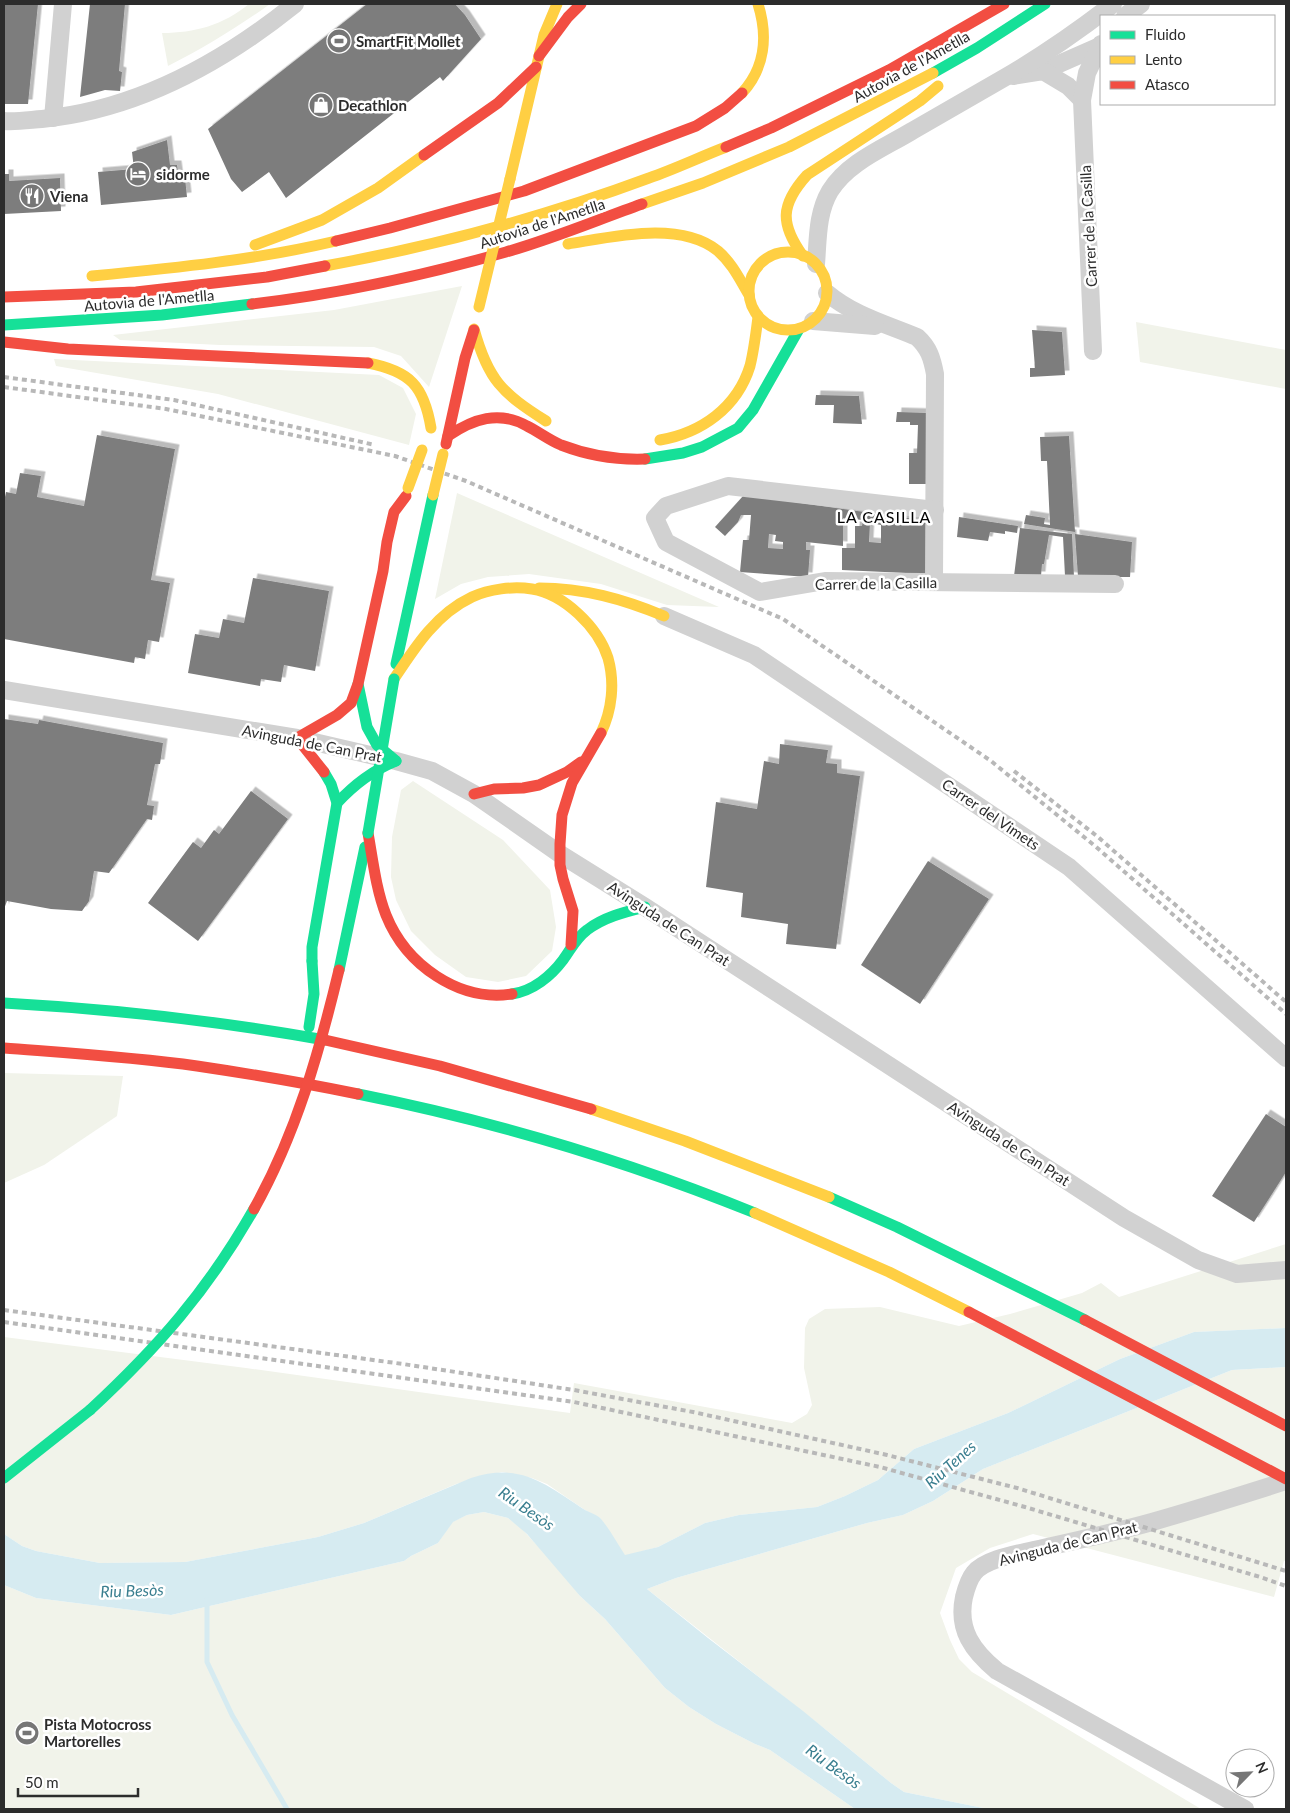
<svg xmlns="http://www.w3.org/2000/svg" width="1290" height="1813" viewBox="0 0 1290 1813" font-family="Lato,sans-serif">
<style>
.green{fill:#f1f3ea}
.water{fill:#d6ebf1}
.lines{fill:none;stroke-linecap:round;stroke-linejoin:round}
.stream{stroke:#d6ebf1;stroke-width:5}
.building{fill:#7d7d7d;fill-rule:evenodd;filter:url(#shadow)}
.street{stroke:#d1d1d1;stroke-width:18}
.fast{stroke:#16e098;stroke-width:11}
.slow{stroke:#ffcf43;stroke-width:11}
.jam{stroke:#f24e42;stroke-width:11}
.rail{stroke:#b8b8b8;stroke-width:4;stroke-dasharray:5 4;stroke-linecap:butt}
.fast-bridge{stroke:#16e098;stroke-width:11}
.slow-bridge{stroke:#ffcf43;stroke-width:11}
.jam-bridge{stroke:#f24e42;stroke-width:11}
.labels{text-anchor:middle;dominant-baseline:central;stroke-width:5;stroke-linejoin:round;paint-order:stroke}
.poi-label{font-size:15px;font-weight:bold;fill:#2c2c2c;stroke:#fff;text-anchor:start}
.street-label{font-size:15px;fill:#2c2c2c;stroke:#fff}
.neighbourhood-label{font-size:16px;letter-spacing:1px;fill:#000;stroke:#fff}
.water-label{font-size:16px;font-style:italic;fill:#397e8f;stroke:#fff}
</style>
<defs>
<filter id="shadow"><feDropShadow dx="4.5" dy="-4.5" stdDeviation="0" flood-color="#0004"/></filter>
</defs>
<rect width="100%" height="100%" fill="#fff"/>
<g class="green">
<path d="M249,4H270C238,27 204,48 168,66L162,33C195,33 223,25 249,4Z"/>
<polygon points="462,286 429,387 401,356 374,347 220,345 120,340 113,335 334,310"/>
<polygon points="1136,322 1286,350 1286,389 1140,362"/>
<polygon points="54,359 379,375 403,388 416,414 409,445 218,394 56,366"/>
<polygon points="457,493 719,607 667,605 601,584 529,574 488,577 461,584 435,599"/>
<polygon points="413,781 503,840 550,890 556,927 552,951 526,976 498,982 466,977 435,955 411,931 396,900 391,877 392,837 401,790"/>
<polygon points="4,1073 123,1076 117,1116 44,1165 4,1183"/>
<polygon points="1286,1244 1286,1328 1194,1332 1120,1359 1008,1413 914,1449 878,1480 845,1496 817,1507 739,1515 705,1523 658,1547 625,1556 600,1518 585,1510 547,1484 532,1478 502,1472 456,1484 364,1523 318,1537 185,1562 100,1563 36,1551 22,1546 4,1534 4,1337 246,1368 570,1413 574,1383 792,1423 807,1414 812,1405 804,1368 805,1328 809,1319 825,1309 880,1307 959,1326 1010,1314 1082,1293 1101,1283 1119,1297"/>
<polygon points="1286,1367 1286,1561 1284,1561 1274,1597 1033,1534 990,1548 956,1568 940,1613 950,1640 959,1659 972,1672 1201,1809 988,1809 904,1792 891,1783 830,1733 647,1589 676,1578 867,1523 903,1515 933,1501 983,1469 1232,1370"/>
<polygon points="484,1512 508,1518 521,1528 560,1570 580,1596 605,1619 665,1688 689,1707 716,1724 755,1744 770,1750 855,1809 4,1809 4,1585 36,1598 171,1615 404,1561 411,1556 438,1543 452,1522 467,1515"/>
</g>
<path class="water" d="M1286,1328V1367L1232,1370L983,1469L933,1501L903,1515L867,1523L676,1578L647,1589L708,1638L803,1711L891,1783L904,1792L988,1809H855L770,1750L755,1744L716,1724L689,1707L665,1688L605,1619L580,1596L527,1534L508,1518L484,1512L467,1515L453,1522L438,1543L411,1556L404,1561L171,1615L36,1598L4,1585V1534L22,1546L36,1551L100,1563L185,1562L318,1537L364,1523L471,1478C521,1462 545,1484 585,1510C589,1512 595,1514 599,1517C606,1523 619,1546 625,1555L658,1547L705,1523L739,1515L817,1507L845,1496L878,1480L914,1449L1008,1413L1120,1359L1194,1332Z"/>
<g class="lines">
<polyline class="stream" points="207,1600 207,1662 232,1715 287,1809"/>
</g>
<g class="building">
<polygon points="4,4 38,4 28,104 4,104"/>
<polygon points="90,4 125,4 119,71 122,72 120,91 105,90 80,97"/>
<polygon points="367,4 455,4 465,15 481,39 443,81 440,77 286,198 269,172 242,192 231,179 208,129"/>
<polygon points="167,140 170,165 177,165 179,179 185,178 187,197 101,205 98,172 134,169 132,152"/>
<polygon points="4,174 9,174 9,181 60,178 61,211 4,214"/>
<polygon points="1032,330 1062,332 1065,375 1030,377 1030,368 1035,368"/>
<polygon points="816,395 859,396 862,424 833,423 834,405 815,405"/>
<polygon points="897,412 929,413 928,484 909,484 909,453 917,453 918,425 910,425 910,422 896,422"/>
<polygon points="97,435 175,449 151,580 170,583 159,642 148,640 145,659 135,657 134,663 4,639 4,502 6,492 16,494 20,473 41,476 37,497 84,506"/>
<polygon points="1069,436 1075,532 1024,524 1026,515 1045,518 1044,524 1050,525 1047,461 1041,461 1040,437"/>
<path d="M744,495L928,521L927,574L842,570V548H855V526H862L863,520L843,518V546L806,542V550H810L808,577L740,572L743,540H749L751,515H741L738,522L725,536L715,527ZM870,523L881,525V543L869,542ZM769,534L776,535L775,541L783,542V549L768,548Z"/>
<polygon points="959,517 1018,526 1017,533 1005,531 1005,534 990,532 988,541 957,537"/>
<polygon points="1020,528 1072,534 1074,577 1065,576 1063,537 1049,535 1044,564 1042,564 1041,576 1014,576"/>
<polygon points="1075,534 1132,542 1130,577 1078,577"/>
<polygon points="253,578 329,591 315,671 284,665 281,682 261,679 260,686 188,673 195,634 219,638 223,619 244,623"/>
<polygon points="4,719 38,724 39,720 163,743 160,764 155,764 147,805 154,806 152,820 147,819 109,873 94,871 89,901 82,911 51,909 7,901 4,909"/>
<polygon points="780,744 828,750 826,763 837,764 837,773 860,776 836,949 786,944 788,924 741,917 743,893 706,887 716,802 757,809 764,761 779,764"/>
<polygon points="251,791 288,819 198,941 148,903 193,842 201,848 214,830 219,834"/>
<polygon points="928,861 989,899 920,1004 861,965"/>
<polygon points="1266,1114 1286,1127 1286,1172 1254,1222 1212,1196"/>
</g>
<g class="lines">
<g class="street">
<polyline points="1125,16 1141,4"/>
<polyline points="1043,71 1100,46"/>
<polyline points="1013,76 1043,71 1068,86 1082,100"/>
<polyline points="53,118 63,4"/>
<path d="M4,121C16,122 29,120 42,119C136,110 223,62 295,4"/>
<path d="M816,264C818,239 817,213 830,191C848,162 884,148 912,131C942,114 973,96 1004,78C1042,56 1078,31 1113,4"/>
<path d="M827,293C853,315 886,324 917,337C929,348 932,358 935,374L934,581"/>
<polyline points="813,321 875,326"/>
<polyline points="1093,351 1082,100 1087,73 1101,44"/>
<polyline points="935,510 728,486 666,506 655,518 666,542 760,592 825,581 1115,584"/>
<polyline points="664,616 754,655 1069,867 1286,1058"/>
<polyline points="4,690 297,738 396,761 432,771 474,794 560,854 645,907 1124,1218 1198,1260 1237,1274 1286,1270"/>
<path d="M1245,1809L997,1671C973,1651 957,1630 964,1597C966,1589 969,1579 974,1573C985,1559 1017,1554 1034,1550C1073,1541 1113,1533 1152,1522C1197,1509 1242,1495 1286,1481"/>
</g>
<g class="fast">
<polyline points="933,73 977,48 1045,4"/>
<polyline points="4,325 162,315 252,304"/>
<polyline points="645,459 683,453 702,447 738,428 753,410 799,329"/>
<polyline points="396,664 433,495"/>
<polyline points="358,684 367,727 377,745 396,761"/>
<path d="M337,803C355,784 372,771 396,761"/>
<polyline points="312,961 312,947 337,803 331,784 324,772"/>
<polyline points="339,970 365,847"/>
<path d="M512,994C533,991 551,976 563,960C571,949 576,938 587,930C604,917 625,912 645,907"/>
<path d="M4,1003C112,1009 219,1021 325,1040"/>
<path d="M358,1094C493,1121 627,1161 755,1213"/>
<polyline points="829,1197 897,1227 1085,1320"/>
<polyline points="4,1478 90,1410"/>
</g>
<g class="slow">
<path d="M742,93C765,68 768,36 758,4"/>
<polyline points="510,179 544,35 557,4"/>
<polyline points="642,204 703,183 789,147 933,73"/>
<path d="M568,244C612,237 680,220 718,251C732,263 740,280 749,295"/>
<polyline points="255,245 322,220 378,188 424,155"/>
<circle cx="788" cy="291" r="39"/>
<path d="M803,256C780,224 780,205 807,175L920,101L938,86"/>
<path d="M325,266C435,246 544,217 649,178C675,169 700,157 726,147"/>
<path d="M92,276C174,268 256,260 336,241"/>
<path d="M474,329C488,380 502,393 546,421"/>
<path d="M368,363C410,371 424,386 431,428"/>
<path d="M660,440C701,433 737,408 750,366C754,350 756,333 758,317"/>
<path d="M539,588C584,588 623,599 664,616"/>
<path d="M394,679C415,647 436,614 472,597C489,589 513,586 532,589C564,594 598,627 608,658C615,683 612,710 601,733"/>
<polyline points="591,1109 685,1141 829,1197"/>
<polyline points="755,1213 889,1272 969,1312"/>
</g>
<g class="jam">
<polyline points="539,56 568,17 581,4"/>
<polyline points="726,147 771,128 889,70 1004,4"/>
<polyline points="424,155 498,103 536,67"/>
<polyline points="336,241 390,228 524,191 696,126 725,108 742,93"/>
<polyline points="4,297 136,292 267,277 325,266"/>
<path d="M252,304C338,294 422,276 506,252C552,239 597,220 642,204"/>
<polyline points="4,342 68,349 368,363"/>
<path d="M448,436C473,419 499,410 527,426C539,432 549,440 561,445C587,455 617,460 645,459"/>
<polyline points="446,444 465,358 474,330"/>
<polyline points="324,772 297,738 337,715 351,703 358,684 383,571 387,542 394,512 406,496"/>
<polyline points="474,794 494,789 523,788 539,785 567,772 581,762"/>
<path d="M368,833C373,861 376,889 386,915C406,965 459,1002 512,994"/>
<polyline points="571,945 573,911 563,879 560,865 560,844 562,815 572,783 601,733"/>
<polyline points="325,1040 440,1066 591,1109"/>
<path d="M4,1048C68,1053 133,1057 197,1066C251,1074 304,1083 358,1094"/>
<polyline points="969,1312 1286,1479"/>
<polyline points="1085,1320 1286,1426"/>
</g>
<g class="rail">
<polyline points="4,377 174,400 375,445"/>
<polyline points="4,387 166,409 395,456 466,481 783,619 991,761 1095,846 1286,1014"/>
<polyline points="1014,771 1098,837 1286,1002"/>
<polyline points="4,1310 403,1364 574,1390 693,1412 887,1455 1017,1488 1286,1571"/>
<polyline points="4,1322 574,1402 880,1467 1025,1507 1260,1577 1286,1586"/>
</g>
<g class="fast-bridge">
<polyline points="368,833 394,679"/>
<polyline points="309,1027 314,994 312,961"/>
<path d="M90,1410C158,1347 208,1290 254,1209"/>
</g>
<g class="slow-bridge">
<polyline points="479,307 510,179"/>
<polyline points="408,488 422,450"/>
<polyline points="433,495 443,454"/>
</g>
<path class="jam-bridge" d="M254,1209C296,1134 319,1053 339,970"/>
</g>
<defs>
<symbol id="stadium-disc" viewBox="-11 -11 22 22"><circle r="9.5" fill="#767676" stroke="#fff"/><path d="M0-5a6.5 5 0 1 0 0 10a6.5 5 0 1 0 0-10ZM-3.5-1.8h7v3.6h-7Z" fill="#fff"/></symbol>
<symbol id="shop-disc" viewBox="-11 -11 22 22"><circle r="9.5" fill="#767676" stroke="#fff"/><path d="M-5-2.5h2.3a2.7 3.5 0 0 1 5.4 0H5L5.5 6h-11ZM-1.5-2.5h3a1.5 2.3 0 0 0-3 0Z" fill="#fff"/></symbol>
<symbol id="hotel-disc" viewBox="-11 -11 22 22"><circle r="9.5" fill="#767676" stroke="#fff"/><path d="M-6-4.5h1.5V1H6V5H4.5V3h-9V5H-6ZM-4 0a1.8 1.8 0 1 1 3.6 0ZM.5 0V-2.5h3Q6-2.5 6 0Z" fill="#fff"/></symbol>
<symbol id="restaurant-disc" viewBox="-11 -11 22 22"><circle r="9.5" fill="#767676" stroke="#fff"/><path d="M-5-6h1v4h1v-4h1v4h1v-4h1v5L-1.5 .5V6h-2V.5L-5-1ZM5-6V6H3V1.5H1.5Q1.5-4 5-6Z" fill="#fff"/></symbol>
</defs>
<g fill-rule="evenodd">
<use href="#stadium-disc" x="325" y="27" width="28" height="28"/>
<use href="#shop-disc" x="307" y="91" width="28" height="28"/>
<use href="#hotel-disc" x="124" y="160" width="28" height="28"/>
<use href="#restaurant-disc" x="18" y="182" width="28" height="28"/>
<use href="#stadium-disc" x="13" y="1719" width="28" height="28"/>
</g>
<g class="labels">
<g class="poi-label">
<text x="356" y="41">SmartFit Mollet</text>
<text x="338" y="105">Decathlon</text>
<text x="156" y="174">sidorme</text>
<text x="50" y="196">Viena</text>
<text x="44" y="1724">Pista Motocross<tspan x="44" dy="17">Martorelles</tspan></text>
</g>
<g class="street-label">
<text transform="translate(911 66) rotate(-29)">Autovia de l'Ametlla</text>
<text transform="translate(542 223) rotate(-18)">Autovia de l'Ametlla</text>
<text transform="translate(1088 226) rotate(-93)">Carrer de la Casilla</text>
<text transform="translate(149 300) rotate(-5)">Autovia de l'Ametlla</text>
<text transform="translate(876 583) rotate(-1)">Carrer de la Casilla</text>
<text transform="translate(312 743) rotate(11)">Avinguda de Can Prat</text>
<text transform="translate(991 814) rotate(34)">Carrer del Vimets</text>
<text transform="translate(669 923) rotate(33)">Avinguda de Can Prat</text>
<text transform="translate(1009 1143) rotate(33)">Avinguda de Can Prat</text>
<text transform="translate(1068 1543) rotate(-14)">Avinguda de Can Prat</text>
</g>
<g class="neighbourhood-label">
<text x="884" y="516">LA CASILLA</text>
</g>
<g class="water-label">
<text transform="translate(950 1464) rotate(-42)">Riu Tenes</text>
<text transform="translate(527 1508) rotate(35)">Riu Besòs</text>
<text transform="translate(132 1590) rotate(-2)">Riu Besòs</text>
<text transform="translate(834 1766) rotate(36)">Riu Besòs</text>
</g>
</g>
<rect width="1290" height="1813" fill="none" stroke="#2c2c2c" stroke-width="10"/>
<rect x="1100" y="15" width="175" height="90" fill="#ffffff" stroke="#ababab"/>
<rect x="1110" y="31" width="25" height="8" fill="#16e098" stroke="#ababab"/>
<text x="1145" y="40" font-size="15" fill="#2c2c2c">Fluido</text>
<rect x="1110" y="56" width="25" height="8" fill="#ffcf43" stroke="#ababab"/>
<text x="1145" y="65" font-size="15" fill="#2c2c2c">Lento</text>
<rect x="1110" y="81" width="25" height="8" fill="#f24e42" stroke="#ababab"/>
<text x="1145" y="90" font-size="15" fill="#2c2c2c">Atasco</text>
<g transform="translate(1250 1773) rotate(66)"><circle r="24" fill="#ffffff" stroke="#ababab"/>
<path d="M0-4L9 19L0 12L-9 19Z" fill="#767676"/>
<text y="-8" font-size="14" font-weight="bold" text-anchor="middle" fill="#2c2c2c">N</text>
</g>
<path d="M18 1788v8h120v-8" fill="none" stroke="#2c2c2c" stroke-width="2.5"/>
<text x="25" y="1788" font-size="15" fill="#2c2c2c" stroke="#ffffff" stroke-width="4" paint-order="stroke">50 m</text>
</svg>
